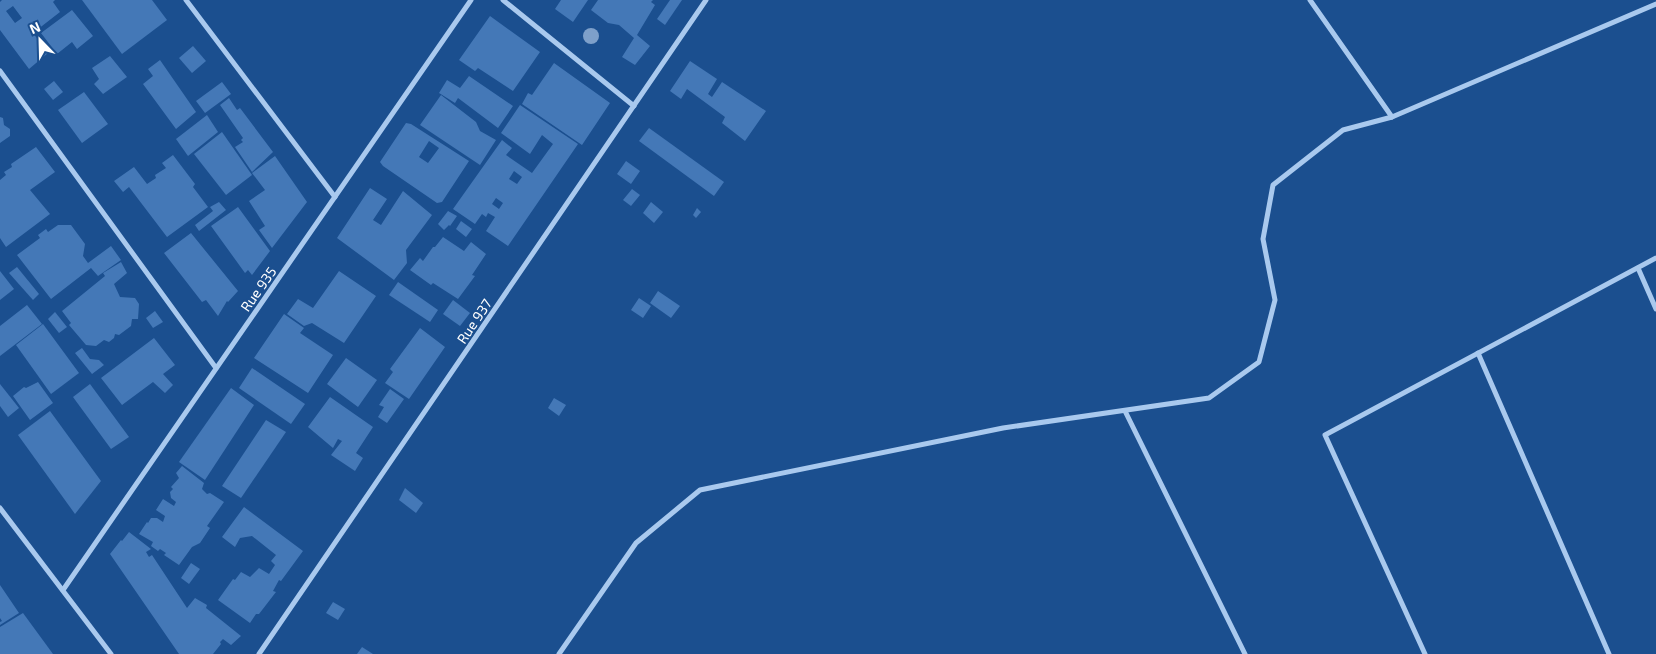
<svg xmlns="http://www.w3.org/2000/svg" width="1656" height="654" viewBox="0 0 1656 654" font-family="'Exo 2',sans-serif">
<style>
.building{fill:#4478b7;fill-rule:evenodd}
.lines{fill:none;stroke-linecap:round;stroke-linejoin:round}
.minor{stroke:#a9c9ee;stroke-width:5}
.tree{fill:#7ea0ca}
.labels{text-anchor:middle;dominant-baseline:central;stroke-width:4;stroke-linejoin:round;paint-order:stroke}
.street-label{font-size:14px;fill:#fff;stroke:#1b4f8f}
</style>
<rect width="100%" height="100%" fill="#1b4f8f"/>
<g class="building">
<path d="M2,0H55L53,2L60,12L33,33L48,53L29,69L0,30V2ZM13,6L22,18L15,23L6,11Z"/>
<polygon points="82,0 152,0 167,20 122,54"/>
<polygon points="561,0 588,0 573,22 555,9"/>
<polygon points="598,0 653,0 651,2 655,5 637,35 650,46 635,65 622,57 634,38 619,25 608,23 591,10"/>
<polygon points="670,0 682,0 665,25 657,19"/>
<polygon points="72,10 93,36 77,49 72,42 57,54 41,33"/>
<polygon points="490,16 540,52 513,91 478,68 475,71 459,60"/>
<polygon points="193,46 206,61 192,73 179,58"/>
<polygon points="110,56 127,77 103,94 94,84 99,79 92,68"/>
<polygon points="160,60 196,112 176,129 143,84 153,76 148,69"/>
<polygon points="690,61 717,79 708,94 712,97 722,82 766,111 745,141 722,123 725,117 687,89 681,99 670,91"/>
<polygon points="554,63 610,103 582,145 522,104 528,93 532,95"/>
<polygon points="469,76 513,106 498,128 458,98 455,103 439,93 447,80 460,88"/>
<polygon points="54,81 63,92 53,100 44,89"/>
<polygon points="222,82 231,94 205,113 196,101"/>
<polygon points="84,92 108,124 82,143 58,110"/>
<polygon points="441,95 476,122 480,131 496,140 480,165 420,125"/>
<polygon points="229,98 237,110 240,108 273,152 252,172 235,147 243,142 241,140 243,138 220,105"/>
<path d="M520,105L578,144L508,246L486,231L495,217L488,213L486,217L482,214L475,224L453,209L502,140L512,148L506,155L532,173L553,144L542,135L530,154L501,133ZM514,171L522,177L517,184L509,179ZM496,198L503,203L499,209L492,204Z"/>
<polygon points="207,115 218,132 188,156 176,139"/>
<polygon points="0,117 3,118 4,125 10,129 10,136 0,143"/>
<path d="M406,123L411,124L469,161L442,202L437,203L383,166L380,162ZM429,141L439,148L428,163L419,157Z"/>
<polygon points="649,128 724,182 714,196 639,141"/>
<polygon points="222,132 252,175 226,195 194,154"/>
<polygon points="36,147 55,172 30,190 50,214 6,247 0,238 0,180 6,175 4,172 12,167 11,164"/>
<polygon points="173,155 195,184 193,187 208,207 167,237 129,187 123,192 114,181 134,167 147,184 156,178 155,175 166,168 162,163"/>
<polygon points="275,156 307,202 272,248 259,230 265,226 249,201 265,190 252,173"/>
<polygon points="626,161 640,171 631,184 617,174"/>
<polygon points="370,188 387,199 373,220 381,225 403,191 432,215 406,250 407,263 394,280 337,238"/>
<polygon points="632,189 640,195 631,206 623,200"/>
<polygon points="219,202 226,210 199,231 195,225 213,211 210,207"/>
<polygon points="651,202 663,212 654,223 643,213"/>
<polygon points="238,207 270,251 252,275 248,270 245,273 211,226"/>
<polygon points="697,208 701,212 696,218 693,215"/>
<polygon points="448,211 457,216 450,226 449,225 444,230 438,224"/>
<polygon points="461,221 472,229 466,237 456,229"/>
<polygon points="58,225 71,225 85,244 83,256 88,263 111,246 121,260 98,276 91,268 51,299 17,255 40,238 38,235 46,229 48,232"/>
<polygon points="191,233 238,291 228,302 227,301 218,316 206,300 202,302 164,253"/>
<polygon points="443,237 464,251 471,242 486,254 472,275 475,276 458,299 433,283 431,285 410,270 420,258 423,261 433,247 435,247"/>
<polygon points="121,262 127,273 114,284 120,297 135,298 139,304 138,319 132,319 131,326 119,335 115,334 114,338 109,342 104,340 96,346 86,345 69,325 71,323 62,311 105,276 103,273"/>
<polygon points="17,267 39,294 33,300 9,273"/>
<polygon points="0,271 14,289 0,300"/>
<polygon points="339,271 376,296 344,343 312,323 304,326 287,314 298,299 313,308"/>
<polygon points="398,282 438,310 430,322 389,295"/>
<polygon points="658,291 680,306 671,318 650,303"/>
<polygon points="639,298 651,306 643,318 631,310"/>
<polygon points="453,300 470,313 460,326 443,314"/>
<polygon points="27,305 42,324 0,356 0,326"/>
<polygon points="155,311 163,322 153,328 146,318"/>
<polygon points="55,312 67,327 59,333 48,319"/>
<polygon points="284,314 304,328 300,333 333,355 308,393 254,358"/>
<polygon points="43,324 79,373 51,394 16,345"/>
<polygon points="420,328 445,347 409,399 385,383 393,372 390,369"/>
<polygon points="154,338 175,365 163,374 173,385 165,393 153,382 122,405 101,378"/>
<polygon points="82,348 90,359 99,360 104,365 92,374 75,353"/>
<polygon points="346,358 377,380 358,407 327,384"/>
<polygon points="252,368 305,404 291,424 239,388"/>
<polygon points="38,382 53,403 30,420 13,396 24,387 26,388"/>
<polygon points="0,384 19,408 8,417 0,406"/>
<polygon points="90,384 129,437 111,449 73,397"/>
<polygon points="231,388 254,405 205,480 179,462"/>
<polygon points="390,389 404,399 387,423 378,417 384,407 379,405"/>
<polygon points="330,397 373,427 356,453 363,458 355,471 331,455 342,441 338,439 333,448 308,427"/>
<polygon points="554,398 566,405 559,416 548,408"/>
<polygon points="50,411 101,481 75,514 18,435"/>
<polygon points="266,420 286,432 241,498 222,486"/>
<polygon points="182,466 204,483 202,489 207,494 210,493 224,502 207,526 210,528 200,543 192,547 179,565 164,555 166,553 160,549 158,551 151,546 153,542 139,534 147,522 148,523 151,518 157,518 163,522 165,516 156,510 163,499 174,506 176,502 171,498 170,492 173,489 171,487 179,478 176,473"/>
<polygon points="405,488 423,503 416,513 399,500"/>
<polygon points="244,507 303,551 281,581 279,580 273,591 276,592 259,614 256,614 250,623 218,600 233,579 235,580 241,572 250,577 259,568 269,574 275,565 271,561 276,555 252,536 240,538 235,547 222,537"/>
<polygon points="129,532 151,549 146,552 149,557 152,555 187,608 195,598 207,605 206,608 241,636 231,645 223,639 220,642 221,644 213,654 179,654 110,554 121,540 122,541"/>
<polygon points="191,563 200,569 189,584 181,578"/>
<polygon points="0,585 19,613 0,625 0,622 2,621 0,618"/>
<polygon points="333,602 345,609 338,620 326,613"/>
<polygon points="23,613 53,654 0,654 0,627"/>
<polygon points="362,647 373,654 357,654"/>
</g>
<g class="lines">
<g class="minor">
<polyline points="186,0 335,197"/>
<polyline points="503,0 634,106"/>
<polyline points="1310,0 1392,117"/>
<polyline points="0,71 216,368"/>
<polyline points="1638,268 1656,309"/>
<polyline points="1478,353 1609,654"/>
<polyline points="1125,411 1245,654"/>
<polyline points="0,508 111,654"/>
<polyline points="63,590 471,0"/>
<polyline points="259,654 706,0"/>
<polyline points="559,654 636,543 700,490 1003,428 1209,398 1259,362 1275,300 1263,239 1273,185 1343,130 1392,117 1656,4"/>
<polyline points="1425,654 1325,435 1656,258"/>
</g>
</g>
<circle class="tree" cx="591" cy="36" r="8"/>
<g class="labels">
<g class="street-label">
<text transform="translate(258 289) rotate(-55)">Rue 935</text>
<text transform="translate(474 321) rotate(-56)">Rue 937</text>
</g>
</g>
<g transform="translate(40 40) rotate(337)" stroke="#1b4f8f" stroke-width="4" paint-order="stroke">
<path d="M0-4L9 19L0 12L-9 19Z" fill="#ffffff"/>
<text y="-8" font-size="14" font-weight="bold" text-anchor="middle" fill="#ffffff">N</text>
</g>
</svg>
